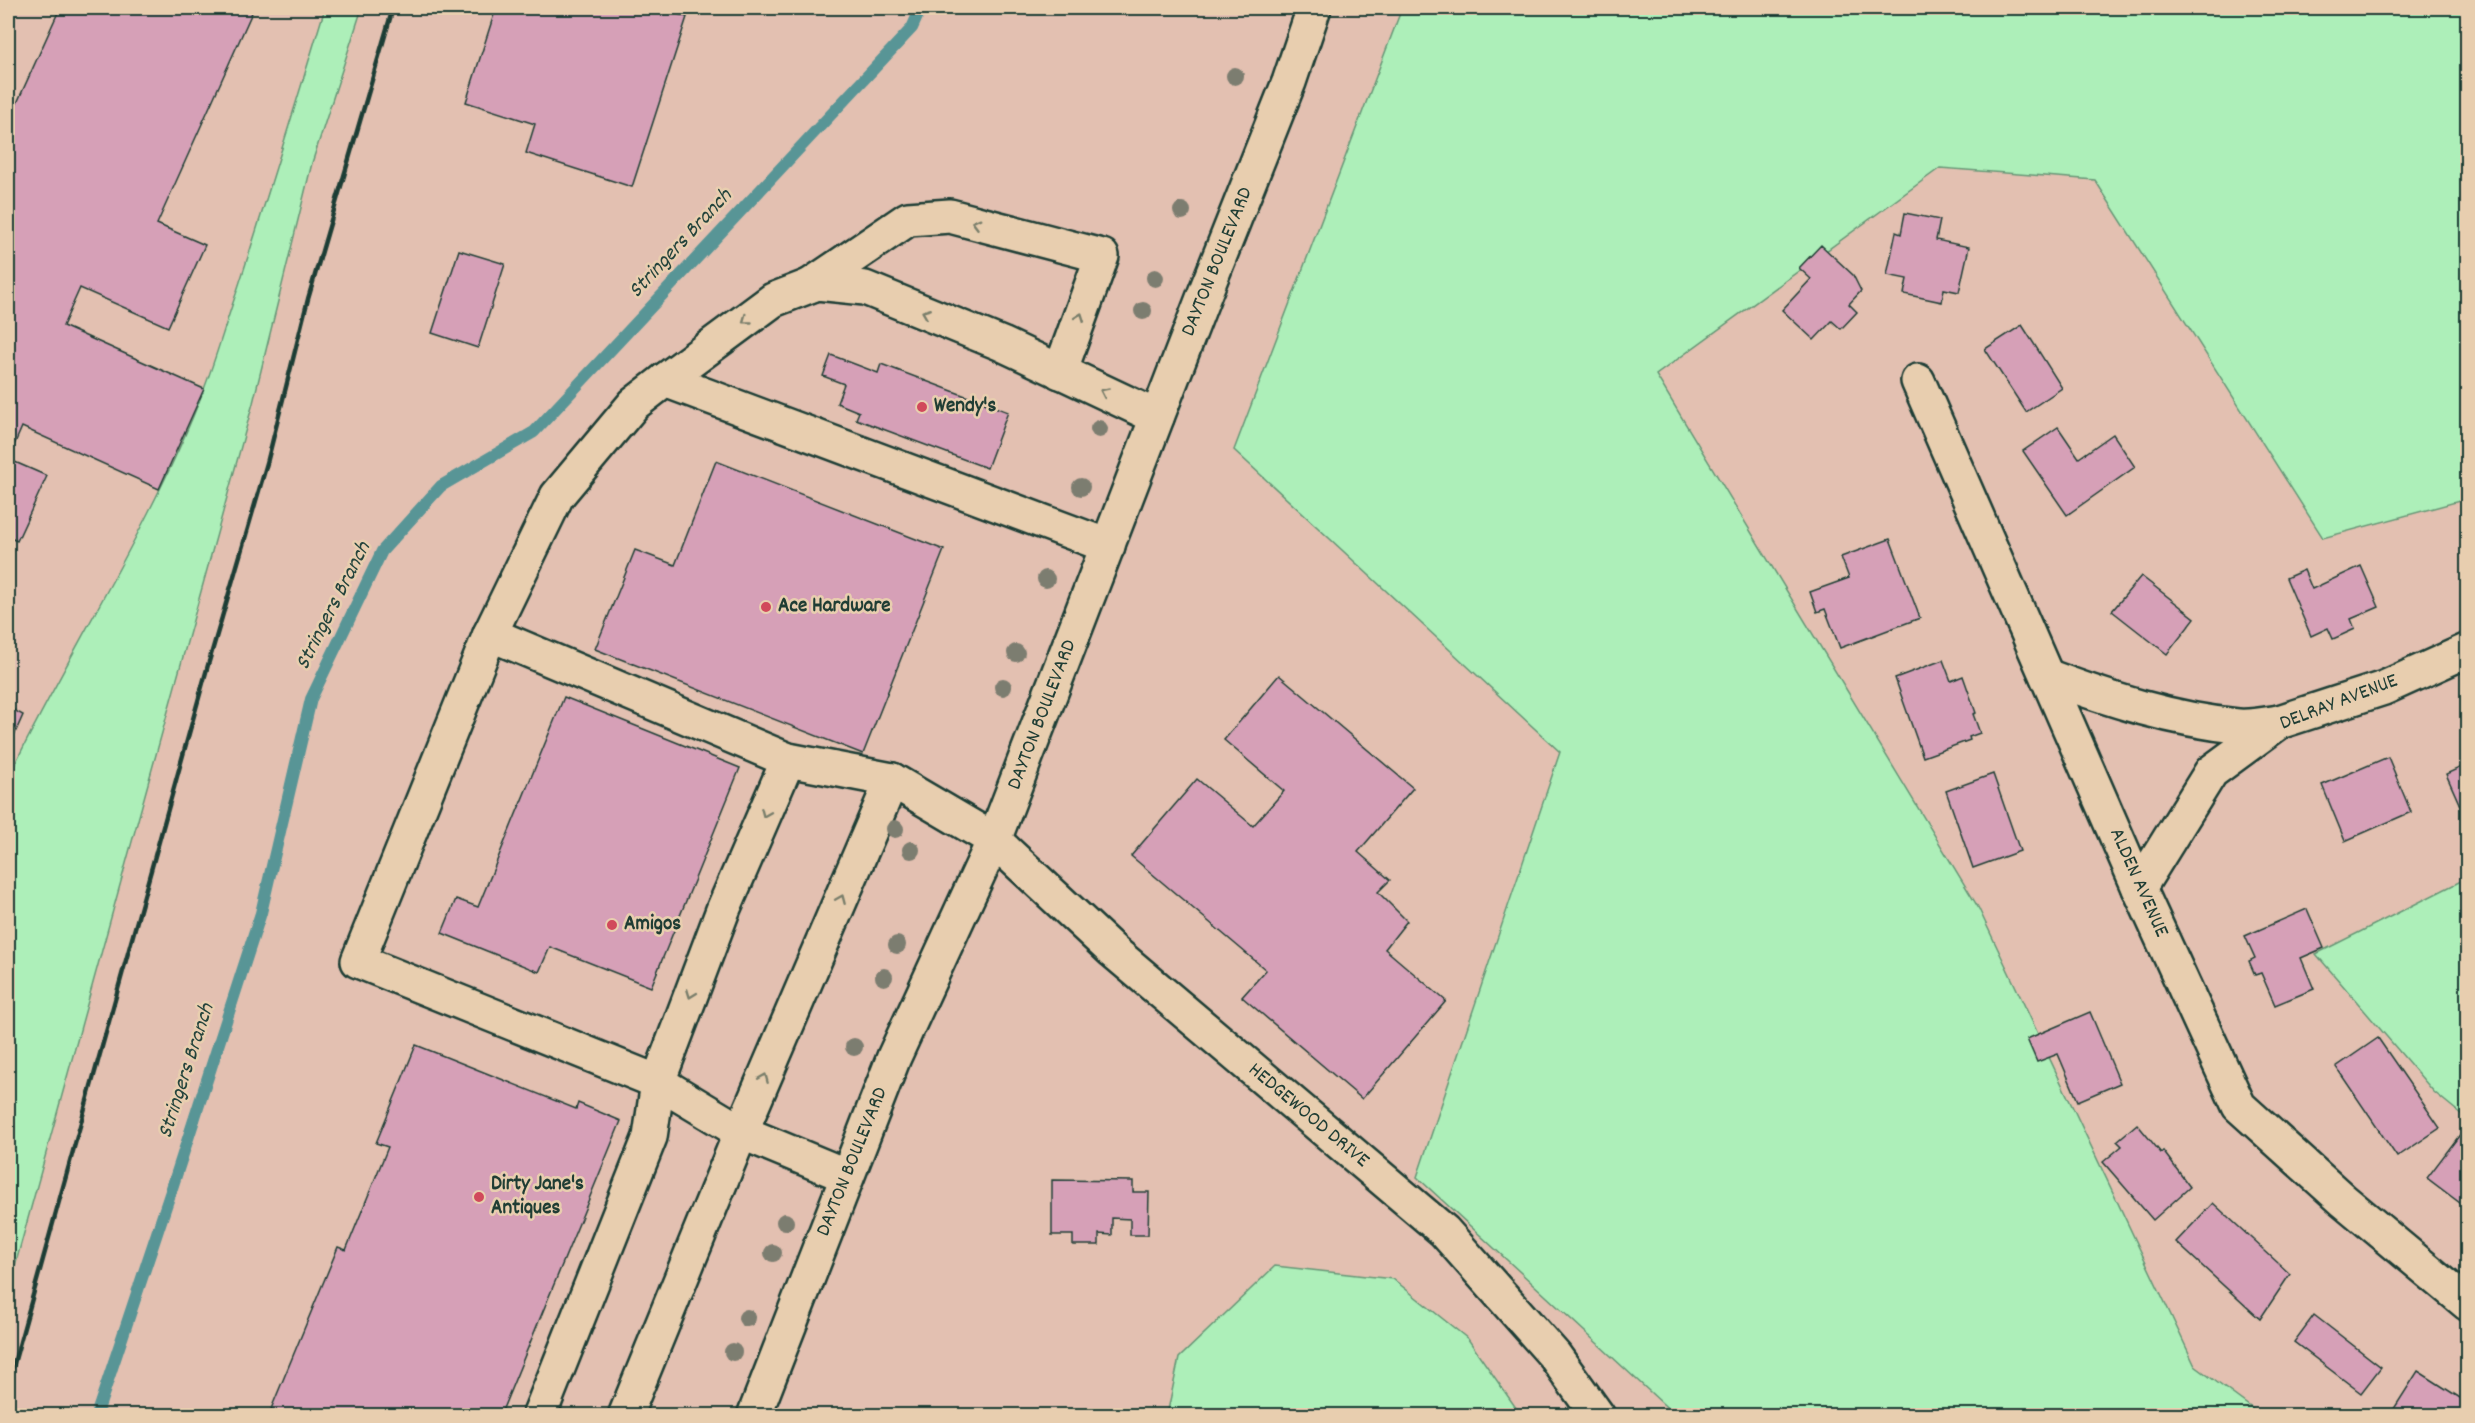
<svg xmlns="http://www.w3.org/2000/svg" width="2475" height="1423" viewBox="0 0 2475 1423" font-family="Dekko,sans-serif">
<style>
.green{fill:#adefb9;stroke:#669676;stroke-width:1.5}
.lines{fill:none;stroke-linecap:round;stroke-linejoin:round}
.stream{stroke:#599596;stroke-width:12}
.building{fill:#d6a0b7;stroke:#1f3d34;stroke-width:1.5}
.minor-casing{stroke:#1f3d34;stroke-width:38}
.major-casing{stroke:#1f3d34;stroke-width:38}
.minor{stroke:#e8ceaf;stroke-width:33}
.major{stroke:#e8ceaf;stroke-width:33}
.rail{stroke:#1f3d34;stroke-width:4.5}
.tree{fill:#7b7d70}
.oneway{stroke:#797e6b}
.poi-dot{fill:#d1495b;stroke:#e8ceaf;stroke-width:2}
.labels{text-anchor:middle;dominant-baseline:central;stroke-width:5;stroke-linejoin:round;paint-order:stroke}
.street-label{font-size:21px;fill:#1f3d34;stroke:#e8ceaf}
.poi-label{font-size:21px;font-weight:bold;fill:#1f3d34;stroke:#e8ceaf;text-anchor:start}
.water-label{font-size:22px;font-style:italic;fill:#24443c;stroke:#e8ceaf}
</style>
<rect width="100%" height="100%" fill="#e3c0b1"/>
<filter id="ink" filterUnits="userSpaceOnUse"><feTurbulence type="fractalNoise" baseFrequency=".0167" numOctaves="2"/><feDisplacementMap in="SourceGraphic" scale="12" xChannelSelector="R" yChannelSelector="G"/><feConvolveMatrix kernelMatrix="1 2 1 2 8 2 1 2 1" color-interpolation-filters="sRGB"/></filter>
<g filter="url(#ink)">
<g class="green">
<path d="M325,8H362L312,163L253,403L8,1291V778C71,648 152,524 204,389C216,358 225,325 236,294C267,199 296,103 325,8Z"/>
<polygon points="1402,8 2467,8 2467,499 2323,538 2095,180 1940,168 1656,375 1978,907 2195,1366 2261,1415 1675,1415 1417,1177 1560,752 1234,450"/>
<polygon points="2467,878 2467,1119 2434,1092 2316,954"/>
<polygon points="1275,1266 1393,1279 1468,1339 1521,1415 1167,1415 1179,1358"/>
</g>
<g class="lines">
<polyline class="stream" points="96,1416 172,1188 261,913 311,699 382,551 441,486 534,432 912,28 921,8"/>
</g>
<g class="building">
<polygon points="60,8 254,8 157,224 205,245 168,327 80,288 63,326 204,389 159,489 22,427 8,459 47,476 17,541 8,537 8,123"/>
<polygon points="496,8 657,8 687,17 632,187 526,153 535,124 466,102"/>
<polygon points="1905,213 1940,220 1936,240 1969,247 1959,292 1944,289 1942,302 1904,294 1907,279 1887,275 1896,232 1901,234"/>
<polygon points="1821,245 1853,275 1861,291 1849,304 1857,312 1841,329 1832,321 1814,340 1782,310 1811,279 1799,268"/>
<polygon points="459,250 505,264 478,348 432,333"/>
<polygon points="2022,325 2062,388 2026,412 1985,349"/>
<polygon points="831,355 878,373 881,364 1008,412 987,468 856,419 859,412 837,403 844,384 823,376"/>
<polygon points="2058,427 2079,458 2113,434 2135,467 2067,515 2023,451"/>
<polygon points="716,461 944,550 863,754 595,649 635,550 675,565"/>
<polygon points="1890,539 1920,618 1840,648 1825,609 1817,612 1810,592 1849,578 1841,557"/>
<polygon points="2361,566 2379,607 2351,619 2355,629 2333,639 2328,628 2311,636 2286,578 2304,570 2312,589"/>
<polygon points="2141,576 2195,618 2167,654 2112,611"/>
<polygon points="1943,660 1951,681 1963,676 1976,713 1973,714 1980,733 1969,737 1970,740 1923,757 1895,678"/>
<polygon points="1279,675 1413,788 1358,852 1390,880 1378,892 1407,921 1385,949 1446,1001 1362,1099 1242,997 1266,970 1131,856 1197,779 1253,826 1284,791 1224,740"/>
<polygon points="564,697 740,768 651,987 550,947 539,972 442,933 456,899 478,907"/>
<polygon points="8,707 23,715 8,749"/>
<polygon points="2388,757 2411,812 2345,841 2322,785"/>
<polygon points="2468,764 2468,819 2466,819 2446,774"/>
<polygon points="1993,774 2020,851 1973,868 1946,791"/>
<polygon points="2307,909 2324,948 2301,958 2314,989 2275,1005 2261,973 2255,975 2249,961 2255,958 2245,936"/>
<polygon points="2090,1012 2120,1083 2078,1101 2058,1054 2037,1062 2027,1039"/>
<polygon points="2378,1038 2440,1128 2397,1157 2336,1067"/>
<polygon points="416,1045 576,1109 578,1103 621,1121 500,1416 286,1416 271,1409 338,1247 346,1250 388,1147 376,1143"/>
<polygon points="2137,1124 2161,1153 2163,1151 2190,1187 2153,1220 2103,1162 2122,1146 2117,1141"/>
<polygon points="2468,1124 2468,1209 2427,1178"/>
<polygon points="1052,1180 1133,1181 1133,1192 1149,1192 1148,1235 1130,1235 1130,1219 1112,1218 1112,1235 1099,1234 1099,1245 1073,1245 1073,1235 1052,1235"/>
<polygon points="2213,1203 2290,1274 2260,1319 2176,1242"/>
<polygon points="2314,1315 2381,1367 2361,1393 2294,1342"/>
<polygon points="2418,1371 2468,1403 2468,1416 2390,1415"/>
</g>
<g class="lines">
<defs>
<g id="minor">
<polyline points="811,285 908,219 950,216 1102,256 1060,372"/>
<polyline points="665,380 773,300 817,283 865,288 1002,344 1157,417"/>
<polyline points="1918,381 2139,888 2239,1106 2343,1200 2468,1304"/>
<polyline points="490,634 788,760 892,780 994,840 1113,951 1444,1231 1555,1356 1598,1416"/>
<path d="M2047,676C2108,699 2173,720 2238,726C2251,727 2266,724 2279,722"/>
<polyline points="788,760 723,910 658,1082 358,961 490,634 557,496 634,404 665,380 1108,546"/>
<polyline points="2139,888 2211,772 2279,722 2384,688 2468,650"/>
<polyline points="539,1416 650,1137 658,1082 741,1132 847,1176"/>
<polyline points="625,1416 741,1132 892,780"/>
</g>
<polyline id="major" points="754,1416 894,1057 994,840 1205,293 1289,82 1314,8"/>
</defs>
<use href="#minor" class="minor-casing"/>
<use href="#major" class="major-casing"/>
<use href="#minor" class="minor"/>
<use href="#major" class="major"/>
<polyline class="rail" points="8,1385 208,665 267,463 308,299 393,8"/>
</g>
<g class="tree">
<circle cx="1235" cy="76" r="9"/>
<circle cx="1182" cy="211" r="9"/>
<circle cx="1155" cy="278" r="9"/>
<circle cx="1143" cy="311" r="9"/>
<circle cx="1099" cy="429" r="9"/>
<circle cx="1081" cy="487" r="9"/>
<circle cx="1046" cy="579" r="9"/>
<circle cx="1016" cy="653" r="9"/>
<circle cx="1003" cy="687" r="9"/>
<circle cx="895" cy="829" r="9"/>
<circle cx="911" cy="850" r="9"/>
<circle cx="897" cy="945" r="9"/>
<circle cx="884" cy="977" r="9"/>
<circle cx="854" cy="1047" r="9"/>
<circle cx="785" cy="1222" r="9"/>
<circle cx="773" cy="1253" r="9"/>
<circle cx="747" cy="1318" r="9"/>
<circle cx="733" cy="1352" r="9"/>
</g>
<defs><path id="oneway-chevron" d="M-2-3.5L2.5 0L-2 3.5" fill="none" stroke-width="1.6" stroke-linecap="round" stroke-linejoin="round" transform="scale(1.5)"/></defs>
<g class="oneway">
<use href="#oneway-chevron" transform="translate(976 223) rotate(-165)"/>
<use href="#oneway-chevron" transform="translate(926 313) rotate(-158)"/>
<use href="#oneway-chevron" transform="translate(1080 317) rotate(-70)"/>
<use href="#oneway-chevron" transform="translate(746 320) rotate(144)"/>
<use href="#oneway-chevron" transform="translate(1104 392) rotate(-155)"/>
<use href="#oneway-chevron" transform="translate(765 813) rotate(113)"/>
<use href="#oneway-chevron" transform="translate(841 899) rotate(-67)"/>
<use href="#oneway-chevron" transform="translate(691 994) rotate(111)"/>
<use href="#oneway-chevron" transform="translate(764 1078) rotate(-67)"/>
</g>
</g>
<g class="poi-dot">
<circle cx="922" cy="407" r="6"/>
<circle cx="766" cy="607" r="6"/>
<circle cx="612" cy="925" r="6"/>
<circle cx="479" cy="1197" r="6"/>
</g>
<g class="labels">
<g class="street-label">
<text transform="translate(1218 262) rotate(-68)">DAYTON BOULEVARD</text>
<text transform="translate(2339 703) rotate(-21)">DELRAY AVENUE</text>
<text transform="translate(1043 715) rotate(-69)">DAYTON BOULEVARD</text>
<text transform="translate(2138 883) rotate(66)">ALDEN AVENUE</text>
<text transform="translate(1308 1116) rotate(40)">HEDGEWOOD DRIVE</text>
<text transform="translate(853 1162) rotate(-68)">DAYTON BOULEVARD</text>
</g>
<g class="poi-label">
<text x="934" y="407">Wendy's</text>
<text x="778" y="607">Ace Hardware</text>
<text x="624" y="925">Amigos</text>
<text x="491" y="1185">Dirty Jane's<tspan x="491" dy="24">Antiques</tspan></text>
</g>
<g class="water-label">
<text transform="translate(681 244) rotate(-47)">Stringers Branch</text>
<text transform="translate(334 606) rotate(-63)">Stringers Branch</text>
<text transform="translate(187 1071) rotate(-72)">Stringers Branch</text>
</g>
</g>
<rect width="2475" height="1423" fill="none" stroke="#e8ceaf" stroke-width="30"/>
<rect x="15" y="15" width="2445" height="1393" fill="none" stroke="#1f3d34" stroke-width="2" filter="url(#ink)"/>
</svg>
